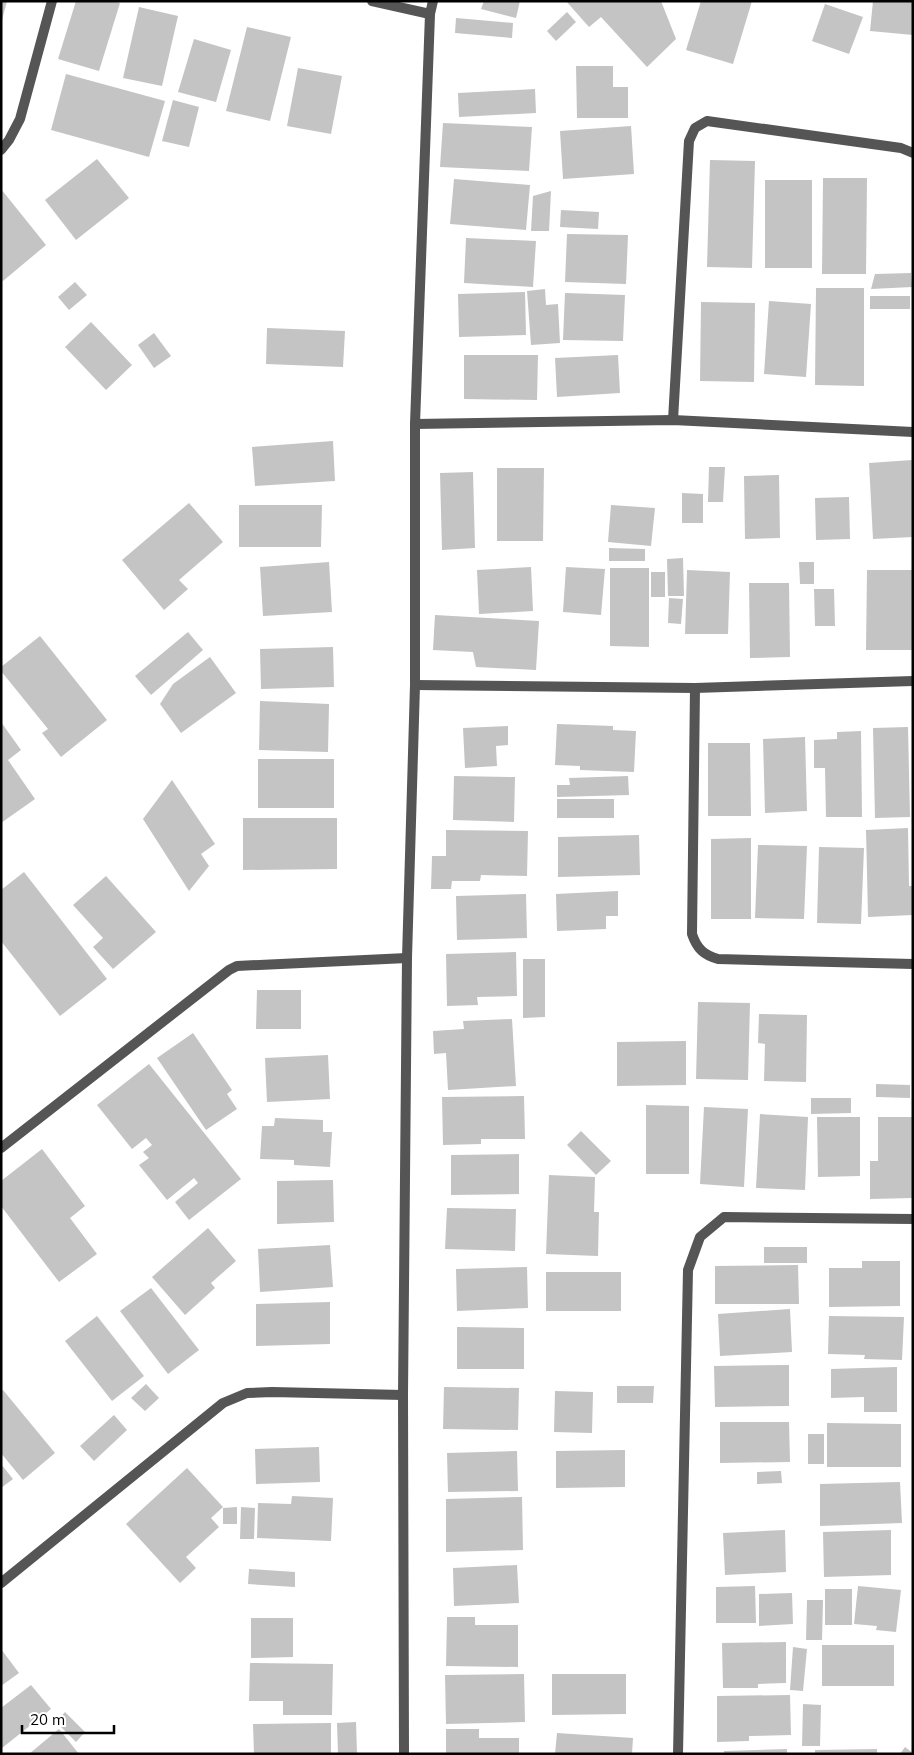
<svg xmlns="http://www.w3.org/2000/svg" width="914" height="1755" viewBox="0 0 914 1755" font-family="Mulish,sans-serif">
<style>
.building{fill:#c4c4c4}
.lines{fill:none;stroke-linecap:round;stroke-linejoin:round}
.street{stroke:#555;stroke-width:10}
</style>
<rect width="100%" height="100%" fill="#fff"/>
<g class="building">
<polygon points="1,1 7,1 2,20 1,20"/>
<polygon points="76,1 114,1 120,3 99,71 58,59"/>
<polygon points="484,1 520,1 516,18 481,9"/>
<polygon points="566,1 661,1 676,39 647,67 601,17 589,27"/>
<polygon points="701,1 752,1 733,64 686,50"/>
<polygon points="873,1 913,1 913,35 870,31"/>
<polygon points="825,4 863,17 849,54 812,41"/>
<polygon points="139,7 178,16 162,86 123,78"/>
<polygon points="567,12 576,22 556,41 547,31"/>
<polygon points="456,18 513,23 512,38 455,33"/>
<polygon points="247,27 291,37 270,121 226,111"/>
<polygon points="194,39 231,50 216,102 178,92"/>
<polygon points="576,66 613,66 613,87 628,87 628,118 577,118"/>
<polygon points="298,68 342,76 331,134 287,126"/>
<polygon points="66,74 165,101 149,157 51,130"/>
<polygon points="535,89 536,113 459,117 458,93"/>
<polygon points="173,100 199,107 189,147 162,141"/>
<polygon points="443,123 532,127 529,171 440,167"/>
<polygon points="631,126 634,174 563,179 560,131"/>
<polygon points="97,159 129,198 76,240 45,200"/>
<polygon points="710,160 755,161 752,268 707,267"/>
<polygon points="823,178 867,178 866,274 822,274"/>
<polygon points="454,179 530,185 526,230 450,224"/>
<rect x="765" y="180" width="47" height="88"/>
<polygon points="1,189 46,245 3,281 1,279"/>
<polygon points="551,191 549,231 531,231 533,196"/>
<polygon points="561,210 599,212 598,229 560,227"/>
<polygon points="567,234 628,235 626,284 565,282"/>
<polygon points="466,238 536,241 533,287 464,283"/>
<polygon points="911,273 912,287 871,289 875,274"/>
<polygon points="75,282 87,295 69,310 58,297"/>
<polygon points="816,288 864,288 864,386 815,385"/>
<polygon points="545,289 546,305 558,304 560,343 531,345 527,291"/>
<polygon points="525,292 526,335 459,337 458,294"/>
<polygon points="565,293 625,295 623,341 563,340"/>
<rect x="870" y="296" width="40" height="13"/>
<polygon points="769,301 811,304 806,377 764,374"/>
<polygon points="701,302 755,303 754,382 700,381"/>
<polygon points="91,322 132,365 106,390 65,347"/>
<polygon points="267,328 345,331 343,367 266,364"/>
<polygon points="154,333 171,356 154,368 138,345"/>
<polygon points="464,355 538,355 537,400 464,399"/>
<polygon points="618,355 620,393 557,397 555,358"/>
<polygon points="333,441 335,481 255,486 252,447"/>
<polygon points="912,460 913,537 873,539 869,463"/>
<polygon points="709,467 725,467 723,502 708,502"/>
<polygon points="497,468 544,468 543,541 497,541"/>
<polygon points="473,472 475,548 442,550 440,473"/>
<polygon points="779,475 780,538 745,539 744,476"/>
<polygon points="682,493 703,494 703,523 682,523"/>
<polygon points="849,497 850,539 816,540 815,498"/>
<polygon points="189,503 223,542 179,580 188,589 164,610 122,560"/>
<polygon points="239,505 322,505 321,547 239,547"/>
<polygon points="611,505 655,508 651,546 608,542"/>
<polygon points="609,548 645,549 645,561 609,561"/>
<polygon points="683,558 684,596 668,596 667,559"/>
<polygon points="329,562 332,612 263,616 260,567"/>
<polygon points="799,562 814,562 814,584 800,584"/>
<polygon points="531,567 533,611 479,614 477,570"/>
<polygon points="566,567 605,569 601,615 563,612"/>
<polygon points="610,568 649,568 649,647 610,646"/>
<polygon points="687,570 730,572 728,634 685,634"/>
<polygon points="867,570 913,570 912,650 866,650"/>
<rect x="651" y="572" width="14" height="25"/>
<polygon points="749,583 789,583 790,657 750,658"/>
<polygon points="814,589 834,589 835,626 815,626"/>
<polygon points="669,598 683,599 681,624 668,623"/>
<polygon points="435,615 539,621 536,670 476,667 473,652 433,650"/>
<polygon points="188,632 203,650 151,695 135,676"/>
<polygon points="40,636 107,720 61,757 42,733 48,729 1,671 1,667"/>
<polygon points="333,647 334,687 261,689 260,649"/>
<polygon points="210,657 236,693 181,733 160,704 173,684"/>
<polygon points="260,701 329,704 328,752 259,750"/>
<polygon points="1,722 21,750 8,760 35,799 1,823"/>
<polygon points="557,724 613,726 613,730 636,731 634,772 580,770 580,766 555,765"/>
<polygon points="508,726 508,745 496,746 497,766 465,768 463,728"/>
<polygon points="908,727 910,817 875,818 873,728"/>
<polygon points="861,731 862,817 826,817 825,768 814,768 814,740 837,739 837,732"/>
<polygon points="805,737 807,811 765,813 763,739"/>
<polygon points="708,743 750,743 751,816 708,816"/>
<rect x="258" y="759" width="76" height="49"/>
<polygon points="454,776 515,777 514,822 453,820"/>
<polygon points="628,776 629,795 557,797 557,785 570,785 569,778"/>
<polygon points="172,780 215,844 201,854 209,866 189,891 143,819"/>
<rect x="557" y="799" width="57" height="19"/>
<polygon points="243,818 337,818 337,869 243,870"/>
<polygon points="908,828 909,886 912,886 913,915 868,917 866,830"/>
<polygon points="446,830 528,831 527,876 481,875 480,881 452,881 451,889 431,889 432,856 446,856"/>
<polygon points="639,835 640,875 558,877 558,837"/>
<polygon points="751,838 751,919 711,919 711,839"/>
<polygon points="758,845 807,846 804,919 755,918"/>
<polygon points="819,847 864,848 861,924 817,923"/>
<polygon points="24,872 107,979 60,1016 1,941 1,890"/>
<polygon points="106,876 156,932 113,969 93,947 103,938 73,905"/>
<polygon points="618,891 618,916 606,916 606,929 557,931 556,894"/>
<polygon points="526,894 527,938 457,940 456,896"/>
<polygon points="516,952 517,996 477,997 478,1005 447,1006 446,954"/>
<polygon points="523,959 545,959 545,1017 523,1018"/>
<polygon points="257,990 301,990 301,1029 256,1029"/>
<polygon points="698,1002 750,1003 748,1080 696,1079"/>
<polygon points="759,1014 807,1015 806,1082 764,1081 765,1044 758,1043"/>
<polygon points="512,1019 516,1086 448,1090 446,1053 434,1054 433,1031 464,1029 463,1021"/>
<polygon points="193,1033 232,1090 227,1094 237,1109 206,1130 157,1058"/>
<polygon points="686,1041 686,1085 617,1086 617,1042"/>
<polygon points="328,1055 330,1099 267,1102 265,1058"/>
<polygon points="149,1064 241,1179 189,1220 175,1202 198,1183 194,1178 167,1200 139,1165 149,1158 143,1152 152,1145 146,1138 132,1149 97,1105"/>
<polygon points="876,1084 910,1085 910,1098 876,1097"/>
<polygon points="524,1096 525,1139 481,1139 481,1144 443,1145 442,1097"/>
<polygon points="811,1098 851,1098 851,1113 811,1114"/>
<polygon points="646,1105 689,1106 689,1174 646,1174"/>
<polygon points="704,1107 748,1109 744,1187 700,1184"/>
<polygon points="760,1114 808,1117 805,1190 756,1188"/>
<polygon points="817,1117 860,1117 860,1176 818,1177"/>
<polygon points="878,1117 913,1117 913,1198 870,1199 870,1161 878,1161"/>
<polygon points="275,1118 323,1120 323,1132 332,1132 330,1167 294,1165 294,1160 260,1159 262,1126 274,1126"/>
<polygon points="581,1131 611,1161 596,1175 567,1145"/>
<polygon points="42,1149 85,1206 70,1218 97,1254 59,1282 1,1206 1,1181"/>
<polygon points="519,1154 519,1194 451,1195 451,1155"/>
<polygon points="549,1175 595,1177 594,1212 599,1212 598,1256 546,1254"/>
<polygon points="333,1180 334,1222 277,1224 277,1181"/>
<polygon points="447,1208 516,1209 515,1251 445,1249"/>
<polygon points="208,1228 236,1261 211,1283 215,1288 185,1315 152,1277"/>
<polygon points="330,1245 333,1287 260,1292 258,1249"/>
<rect x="764" y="1247" width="43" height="16"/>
<polygon points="862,1261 900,1261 900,1306 829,1307 829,1268 862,1268"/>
<polygon points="798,1265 799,1304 715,1304 715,1266"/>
<polygon points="527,1267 528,1308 457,1311 456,1269"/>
<rect x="546" y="1272" width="75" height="39"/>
<polygon points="151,1288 199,1350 168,1374 120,1311"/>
<polygon points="330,1302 330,1344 256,1346 256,1304"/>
<polygon points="790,1309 792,1352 720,1356 718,1314"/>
<polygon points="97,1316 144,1376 112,1401 65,1341"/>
<polygon points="829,1316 904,1317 902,1360 864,1359 865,1355 828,1354"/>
<polygon points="457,1327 524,1328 524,1369 457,1369"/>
<polygon points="789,1365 789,1406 715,1407 714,1366"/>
<polygon points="897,1367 897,1412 864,1412 864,1397 831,1398 831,1369"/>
<polygon points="146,1384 159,1398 145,1411 131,1398"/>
<polygon points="617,1386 654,1386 653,1403 617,1403"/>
<polygon points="444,1387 519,1388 518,1430 443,1429"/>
<polygon points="3,1390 55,1453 23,1480 1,1453 1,1391"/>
<polygon points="555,1391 593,1392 592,1433 554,1432"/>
<polygon points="114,1415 127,1430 94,1461 80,1446"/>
<polygon points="720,1422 789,1422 790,1462 720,1463"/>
<polygon points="827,1423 901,1424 901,1467 827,1467"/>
<rect x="808" y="1434" width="16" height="30"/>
<polygon points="319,1447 320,1482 256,1484 255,1449"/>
<polygon points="625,1450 625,1487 556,1488 556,1451"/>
<polygon points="517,1451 518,1491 448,1492 447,1453"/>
<polygon points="1,1464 13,1479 1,1488"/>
<polygon points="187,1468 223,1507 211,1518 219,1527 186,1557 196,1568 180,1583 126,1524"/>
<polygon points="781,1471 782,1483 757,1484 757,1472"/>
<polygon points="900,1482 902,1523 820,1526 820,1484"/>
<polygon points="292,1496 333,1498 331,1541 257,1538 258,1503 291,1504"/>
<polygon points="522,1497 523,1550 446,1552 446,1499"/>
<polygon points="237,1507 237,1524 223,1524 223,1508"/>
<polygon points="241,1507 255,1508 254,1539 240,1539"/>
<polygon points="785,1530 786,1572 725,1575 723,1533"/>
<polygon points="891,1530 891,1575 824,1577 823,1532"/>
<polygon points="517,1565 519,1603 454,1606 453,1568"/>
<polygon points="249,1569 295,1572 295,1587 248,1584"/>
<polygon points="755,1586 756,1623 716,1623 716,1587"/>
<polygon points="858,1586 901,1590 896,1632 876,1630 877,1626 854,1624"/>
<rect x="825" y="1589" width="27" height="36"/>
<polygon points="792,1593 793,1624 759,1626 759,1594"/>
<polygon points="807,1600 823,1600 822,1640 806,1640"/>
<polygon points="447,1617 475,1617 475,1625 518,1625 518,1667 446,1666"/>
<polygon points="251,1618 293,1618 293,1657 251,1658"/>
<polygon points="786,1642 786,1683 758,1684 758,1688 723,1688 722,1643"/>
<rect x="822" y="1645" width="72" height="41"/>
<polygon points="793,1647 807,1649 803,1691 790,1690"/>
<polygon points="1,1649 19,1673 1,1686"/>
<polygon points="250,1663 333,1664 332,1715 283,1715 283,1701 249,1701"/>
<polygon points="524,1674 525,1722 446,1724 445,1675"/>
<polygon points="552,1674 626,1674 626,1714 552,1715"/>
<polygon points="31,1685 51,1709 2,1748 1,1708"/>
<polygon points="790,1695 791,1735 749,1736 749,1741 717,1742 717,1696"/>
<polygon points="803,1704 821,1705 820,1746 802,1746"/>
<polygon points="65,1712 85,1732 76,1742 56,1722"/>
<polygon points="356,1722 357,1754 338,1754 337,1723"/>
<polygon points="331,1723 331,1754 254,1754 253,1724"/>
<polygon points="59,1729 79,1754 29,1754"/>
<polygon points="446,1729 479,1729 479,1738 519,1738 519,1754 446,1754"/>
<polygon points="557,1733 633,1738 632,1754 555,1754"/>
<polygon points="905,1747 913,1753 913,1754 900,1754"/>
<polygon points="787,1749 787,1754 724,1754 724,1751"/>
<polygon points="877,1749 877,1754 815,1754 815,1750"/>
</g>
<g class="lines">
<g class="street">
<polyline points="372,1 430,14"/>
<polyline points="1,150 9,140 20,119 52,1"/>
<polyline points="673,420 689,141 695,128 707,121 901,148 913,153"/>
<polyline points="415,424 673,420 913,432"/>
<polyline points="415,685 695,688 913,681"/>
<path d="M695,688L692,934C697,949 704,955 718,959L913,964"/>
<polyline points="1,1148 229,970 237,966 407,958"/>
<polyline points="1,1583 223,1403 247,1393 272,1392 403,1395"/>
<polyline points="404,1754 403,1395 407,958 415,685 415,424 430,14 433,1"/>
<polyline points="678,1754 688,1270 700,1237 724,1217 913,1219"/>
</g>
</g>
<rect width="914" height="1755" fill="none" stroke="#000000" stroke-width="5"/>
<path d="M22 1725v8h92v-8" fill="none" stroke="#000000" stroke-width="2.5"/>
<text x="30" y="1725" font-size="15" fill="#000000" stroke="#ffffff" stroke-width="4" paint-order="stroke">20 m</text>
</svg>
